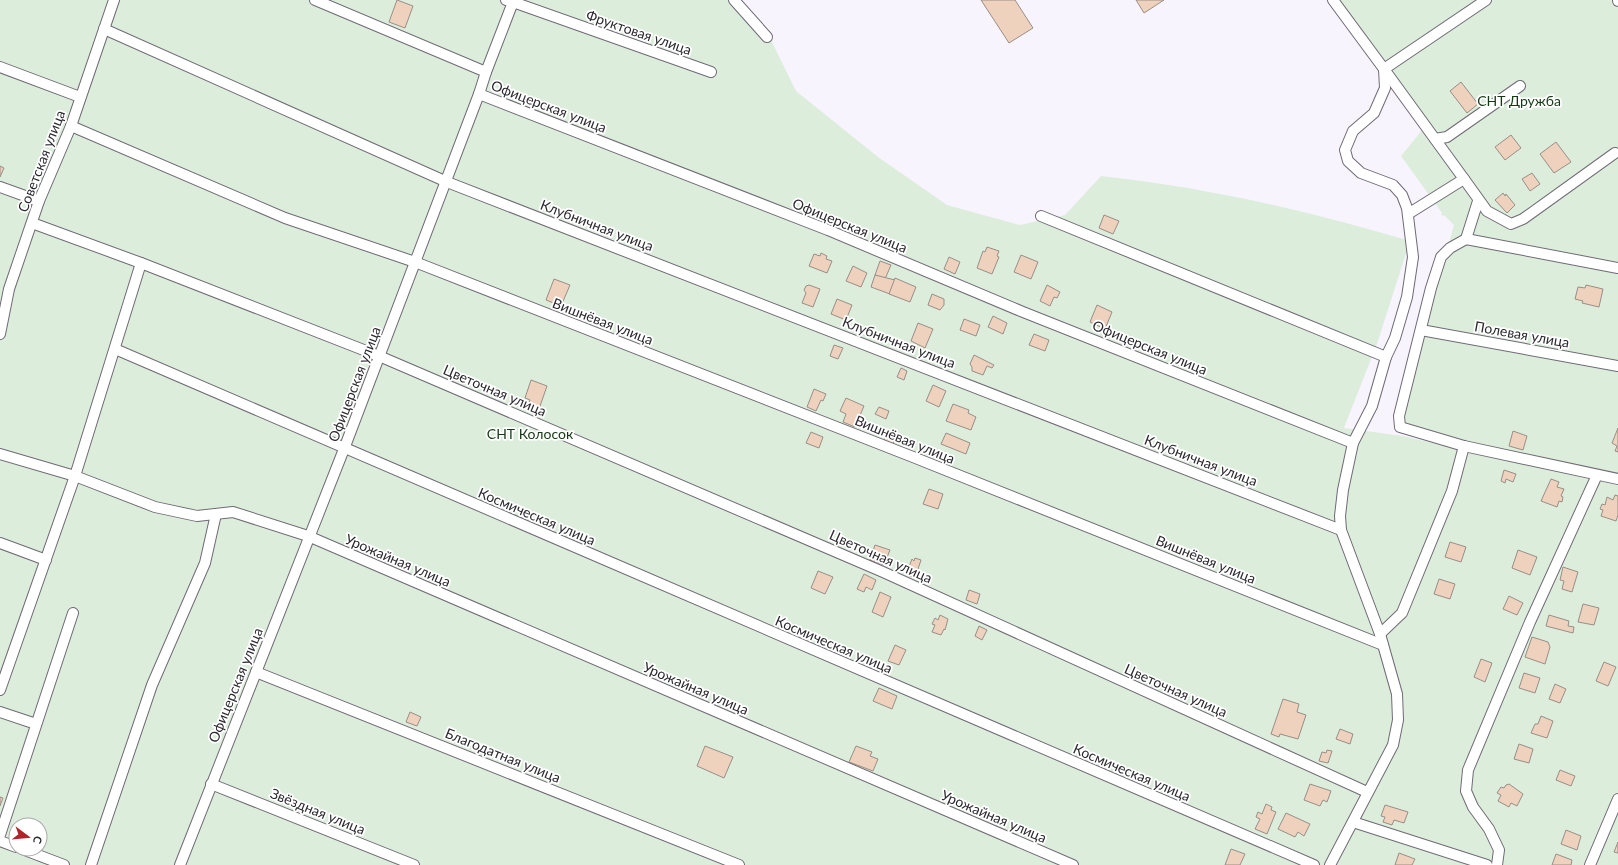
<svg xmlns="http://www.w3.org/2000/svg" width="1618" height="865" viewBox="0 0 1618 865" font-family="Lato,sans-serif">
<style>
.green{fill:#ddeddc;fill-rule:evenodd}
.building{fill:#eed2be;stroke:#998e87}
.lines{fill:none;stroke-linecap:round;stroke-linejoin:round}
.street-casing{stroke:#6f6a75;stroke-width:12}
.street{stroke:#fff;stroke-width:10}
.labels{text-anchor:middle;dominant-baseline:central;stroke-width:3.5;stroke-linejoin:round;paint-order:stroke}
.street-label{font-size:14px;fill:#2b292e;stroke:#fff}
.park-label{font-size:14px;fill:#153815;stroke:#fff}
</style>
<rect width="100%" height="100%" fill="#f8f4fe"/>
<path class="green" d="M0,0H739L769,36L796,91L878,157L947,205L1020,225L1065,215L1101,176C1204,187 1310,211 1410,241L1377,344L1344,428L1403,436L1462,450L1398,424L1454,225L1445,216L1441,215L1442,213L1401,156L1423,129L1329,0H1618V865H0ZM16,825H40V849H16Z"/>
<g class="building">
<polygon points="397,0 413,6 405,28 389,22"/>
<polygon points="981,0 1015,0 1033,28 1009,43"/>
<polygon points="1136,0 1164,0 1144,13"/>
<polygon points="1461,82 1478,104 1467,113 1450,91"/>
<polygon points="1511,135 1521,148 1505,160 1495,147"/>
<polygon points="1556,142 1571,162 1554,173 1540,154"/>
<polygon points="0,166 4,168 0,177"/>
<polygon points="1532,173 1540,184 1530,191 1522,179"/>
<polygon points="1503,193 1505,196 1506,194 1515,205 1507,213 1495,200"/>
<polygon points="1104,215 1119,221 1113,234 1099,228"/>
<polygon points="987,247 999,251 997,256 999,257 992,274 977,268 983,251 985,252"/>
<polygon points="821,253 827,256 826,259 832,261 827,273 809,266 814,254 820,256"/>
<polygon points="1021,255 1038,262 1031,279 1014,272"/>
<polygon points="949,257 960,262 955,274 944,269"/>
<polygon points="880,261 891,265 885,279 875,275"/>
<polygon points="853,266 867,273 861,287 846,281"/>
<polygon points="875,275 895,280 890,294 871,287"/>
<polygon points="895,278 916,287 910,302 889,294"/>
<polygon points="554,279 570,285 561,306 546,300"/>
<polygon points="809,285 820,289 813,307 802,303 806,293 804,290 806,286"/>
<polygon points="1047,285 1060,292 1057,298 1054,297 1050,306 1040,301"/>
<polygon points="1586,285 1603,289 1599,307 1582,303 1583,301 1575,299 1578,287 1585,288"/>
<polygon points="932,294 944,299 944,305 940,310 928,305"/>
<polygon points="837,299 852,305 846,320 831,314"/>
<polygon points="1097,305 1112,312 1105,329 1090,322"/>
<polygon points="993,316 1007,323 1003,334 988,327"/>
<polygon points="964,319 980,325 976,336 960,330"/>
<polygon points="918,323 933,329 925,348 911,341"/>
<polygon points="1034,334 1049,340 1045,351 1029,345"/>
<polygon points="834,345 843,348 838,359 830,356"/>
<polygon points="974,355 994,365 992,368 987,366 983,375 972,371 972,367 970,364"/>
<polygon points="901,368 907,371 904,380 897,377"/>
<polygon points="531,380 547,386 539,409 528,405 530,400 525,398"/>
<polygon points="933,385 946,391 939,407 926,401"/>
<polygon points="814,389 826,394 823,401 821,400 816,411 807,407"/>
<polygon points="846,398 864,406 855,427 843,422 846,414 840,411"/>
<polygon points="953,404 969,410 968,413 976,417 971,430 946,421"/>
<polygon points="879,407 889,411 886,419 875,414"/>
<polygon points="1618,428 1618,452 1615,451 1617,446 1612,443"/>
<polygon points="888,431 896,435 893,444 884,440"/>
<polygon points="1513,431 1527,436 1523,450 1509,446"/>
<polygon points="811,432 823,437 819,448 806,443"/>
<polygon points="946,433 970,443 966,454 941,444"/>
<polygon points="1504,470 1516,474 1513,482 1506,479 1505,483 1501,481"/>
<polygon points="1551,479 1559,482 1557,487 1564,489 1561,496 1563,497 1562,502 1559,501 1557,507 1541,501"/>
<polygon points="929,489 943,494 938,509 923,504"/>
<polygon points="1615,495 1618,496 1618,515 1616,521 1601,516 1603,510 1600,509 1602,504 1605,505 1607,497 1613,500"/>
<polygon points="1450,542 1466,547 1461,562 1445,557"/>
<polygon points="875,545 890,550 884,565 870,560"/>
<polygon points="1518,550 1537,557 1530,575 1512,568"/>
<polygon points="915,558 921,560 915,578 906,574 912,559 914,561"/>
<polygon points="1563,567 1578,572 1572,592 1562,589 1564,581 1560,580"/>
<polygon points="818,571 833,577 825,594 811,588"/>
<polygon points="864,574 876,580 872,590 866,587 864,592 857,589"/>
<polygon points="1439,579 1455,584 1450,599 1434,594"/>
<polygon points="969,590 980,594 977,604 966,600"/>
<polygon points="880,592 891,597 883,617 872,612"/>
<polygon points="1509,596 1523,603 1517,615 1503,609"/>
<polygon points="1583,604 1599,608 1594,625 1578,622"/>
<polygon points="940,615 948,619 945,630 944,629 941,635 932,632 935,625 932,624 935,618 938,620"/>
<polygon points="1549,615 1569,621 1568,626 1574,627 1573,633 1546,626"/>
<polygon points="979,626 987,630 982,640 975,636"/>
<polygon points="1532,637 1548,642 1550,647 1545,664 1525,657"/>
<polygon points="895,645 906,650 899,665 888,661"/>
<polygon points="1481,659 1492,663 1485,682 1474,677"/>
<polygon points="1604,662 1616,667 1608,686 1596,681"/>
<polygon points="1524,673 1540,678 1535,693 1519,688"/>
<polygon points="1555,684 1566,689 1560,703 1549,699"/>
<polygon points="879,688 897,696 892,709 873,701"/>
<polygon points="1283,699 1299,704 1297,712 1306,715 1298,739 1280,734 1279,737 1271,734"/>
<polygon points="410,712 421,717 417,726 406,722"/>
<polygon points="1541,716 1553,721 1547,738 1531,733 1535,724 1538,724"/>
<polygon points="1340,729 1353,734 1350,744 1336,739"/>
<polygon points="1519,744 1533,749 1529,763 1514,759"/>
<polygon points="705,746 733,757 724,778 697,766"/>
<polygon points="856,746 872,752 870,756 878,759 873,771 849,762"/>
<polygon points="1327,750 1332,751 1328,763 1319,761 1322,752 1326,753"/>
<polygon points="1560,770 1575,776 1571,786 1556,780"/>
<polygon points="1310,784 1331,791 1327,802 1323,800 1320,806 1304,800"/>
<polygon points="1509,784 1523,794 1517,806 1511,803 1509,807 1498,801 1501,795 1497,793 1501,787 1504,788 1506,785"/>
<polygon points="0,797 3,798 0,806"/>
<polygon points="1266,804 1272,807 1271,810 1276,812 1267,834 1255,829 1260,819 1256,817 1258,812 1262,814"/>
<polygon points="1385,805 1408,812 1404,823 1394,820 1392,825 1383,822 1385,817 1381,816"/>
<polygon points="1286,813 1310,824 1304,836 1298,832 1295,837 1278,829"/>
<polygon points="1566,830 1581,836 1577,850 1561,844"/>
<polygon points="1618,842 1618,853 1614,852"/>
<polygon points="1231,849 1245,854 1240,865 1225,865"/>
<polygon points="1399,853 1415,859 1412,865 1395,865"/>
<polygon points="1556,854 1572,860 1571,865 1552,865"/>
</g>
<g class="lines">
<defs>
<g id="street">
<polyline points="315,0 486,72 479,94"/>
<polyline points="734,0 767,37"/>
<polyline points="1333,0 1384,69 1486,0"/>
<polyline points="1618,0 1618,1"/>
<polyline points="513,2 711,72"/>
<polyline points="104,29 447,182 1341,530"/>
<polyline points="0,67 80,97"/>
<polyline points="1384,69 1464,179 1408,214"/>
<polyline points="486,72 513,2 506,0"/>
<polyline points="71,126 285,218 415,262 913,457 1383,645"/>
<polyline points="1435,139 1447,137 1520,86"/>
<polyline points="1464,179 1487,211 1511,224 1523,219 1615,153"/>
<polyline points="0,187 39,201"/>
<polyline points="1478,201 1466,239 1450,248 1441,257 1431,288 1399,416 1400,427 1464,446 1618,479"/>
<polyline points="1041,216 1386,357"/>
<polyline points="32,223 141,263 379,356 883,572 1367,792"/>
<polyline points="1466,239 1618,268"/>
<polyline points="1421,330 1618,366"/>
<polyline points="0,334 9,289 39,201 71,126 114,0"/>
<polyline points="115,349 1314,865"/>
<polyline points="0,454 75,476 155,507 197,516 233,512 308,536 1073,865"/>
<polyline points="0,543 46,560"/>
<polyline points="1380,634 1402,613 1452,491 1464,446"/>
<polyline points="256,672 739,865"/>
<polyline points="0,690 75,476 141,263"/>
<polyline points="0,712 36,724"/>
<polyline points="211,784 414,865"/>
<polyline points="1353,822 1487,865"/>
<polyline points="0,835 73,613"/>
<polyline points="0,841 16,847"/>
<polyline points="22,849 64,865"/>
<polyline points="91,865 152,685 205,563 216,514"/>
<polyline points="180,865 344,449 479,94 828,230 1023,312 1353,443"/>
<polyline points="1330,865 1393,745 1398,720 1397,694 1380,634 1341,530 1340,516 1343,490 1353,443 1372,406 1386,357 1395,338 1407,297 1413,257 1407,208 1402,195 1393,185 1361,173 1348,161 1345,150 1353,131 1374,113 1385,88 1384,69"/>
<polyline points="1497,865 1499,850 1489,829 1473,807 1466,791 1468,770 1530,622 1597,475"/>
<polyline points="1590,865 1618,799"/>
</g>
</defs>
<use href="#street" class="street-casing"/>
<use href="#street" class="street"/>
</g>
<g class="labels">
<g class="street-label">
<text transform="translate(639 32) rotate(19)">Фруктовая улица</text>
<text transform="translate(549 106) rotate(21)">Офицерская улица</text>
<text transform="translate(41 161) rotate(-69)">Советская улица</text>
<text transform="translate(597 225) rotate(21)">Клубничная улица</text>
<text transform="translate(850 225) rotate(22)">Офицерская улица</text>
<text transform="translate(603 321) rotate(21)">Вишнёвая улица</text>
<text transform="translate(1522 334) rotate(10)">Полевая улица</text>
<text transform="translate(899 342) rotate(21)">Клубничная улица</text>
<text transform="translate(1150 347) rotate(22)">Офицерская улица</text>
<text transform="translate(354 384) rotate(-69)">Офицерская улица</text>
<text transform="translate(495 390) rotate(23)">Цветочная улица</text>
<text transform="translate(905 439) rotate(22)">Вишнёвая улица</text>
<text transform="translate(1201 460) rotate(21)">Клубничная улица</text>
<text transform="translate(537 516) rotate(23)">Космическая улица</text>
<text transform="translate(881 556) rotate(24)">Цветочная улица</text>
<text transform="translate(1206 559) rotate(22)">Вишнёвая улица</text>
<text transform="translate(398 560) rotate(23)">Урожайная улица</text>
<text transform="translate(834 644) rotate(23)">Космическая улица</text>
<text transform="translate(235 685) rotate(-68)">Офицерская улица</text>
<text transform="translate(696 688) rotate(23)">Урожайная улица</text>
<text transform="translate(1176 690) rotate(24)">Цветочная улица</text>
<text transform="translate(503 755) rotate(22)">Благодатная улица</text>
<text transform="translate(1132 772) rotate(23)">Космическая улица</text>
<text transform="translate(318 811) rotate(22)">Звёздная улица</text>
<text transform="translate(994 816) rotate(23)">Урожайная улица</text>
</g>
<g class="park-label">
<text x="1519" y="100">СНТ Дружба</text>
<text x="530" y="433">СНТ Колосок</text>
</g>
</g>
<g transform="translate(28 837) rotate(106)"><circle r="19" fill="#ffffff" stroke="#aaa9ab"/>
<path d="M0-3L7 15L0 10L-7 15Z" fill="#b3222a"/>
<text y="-6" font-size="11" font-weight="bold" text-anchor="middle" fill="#2b292e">С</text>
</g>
</svg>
